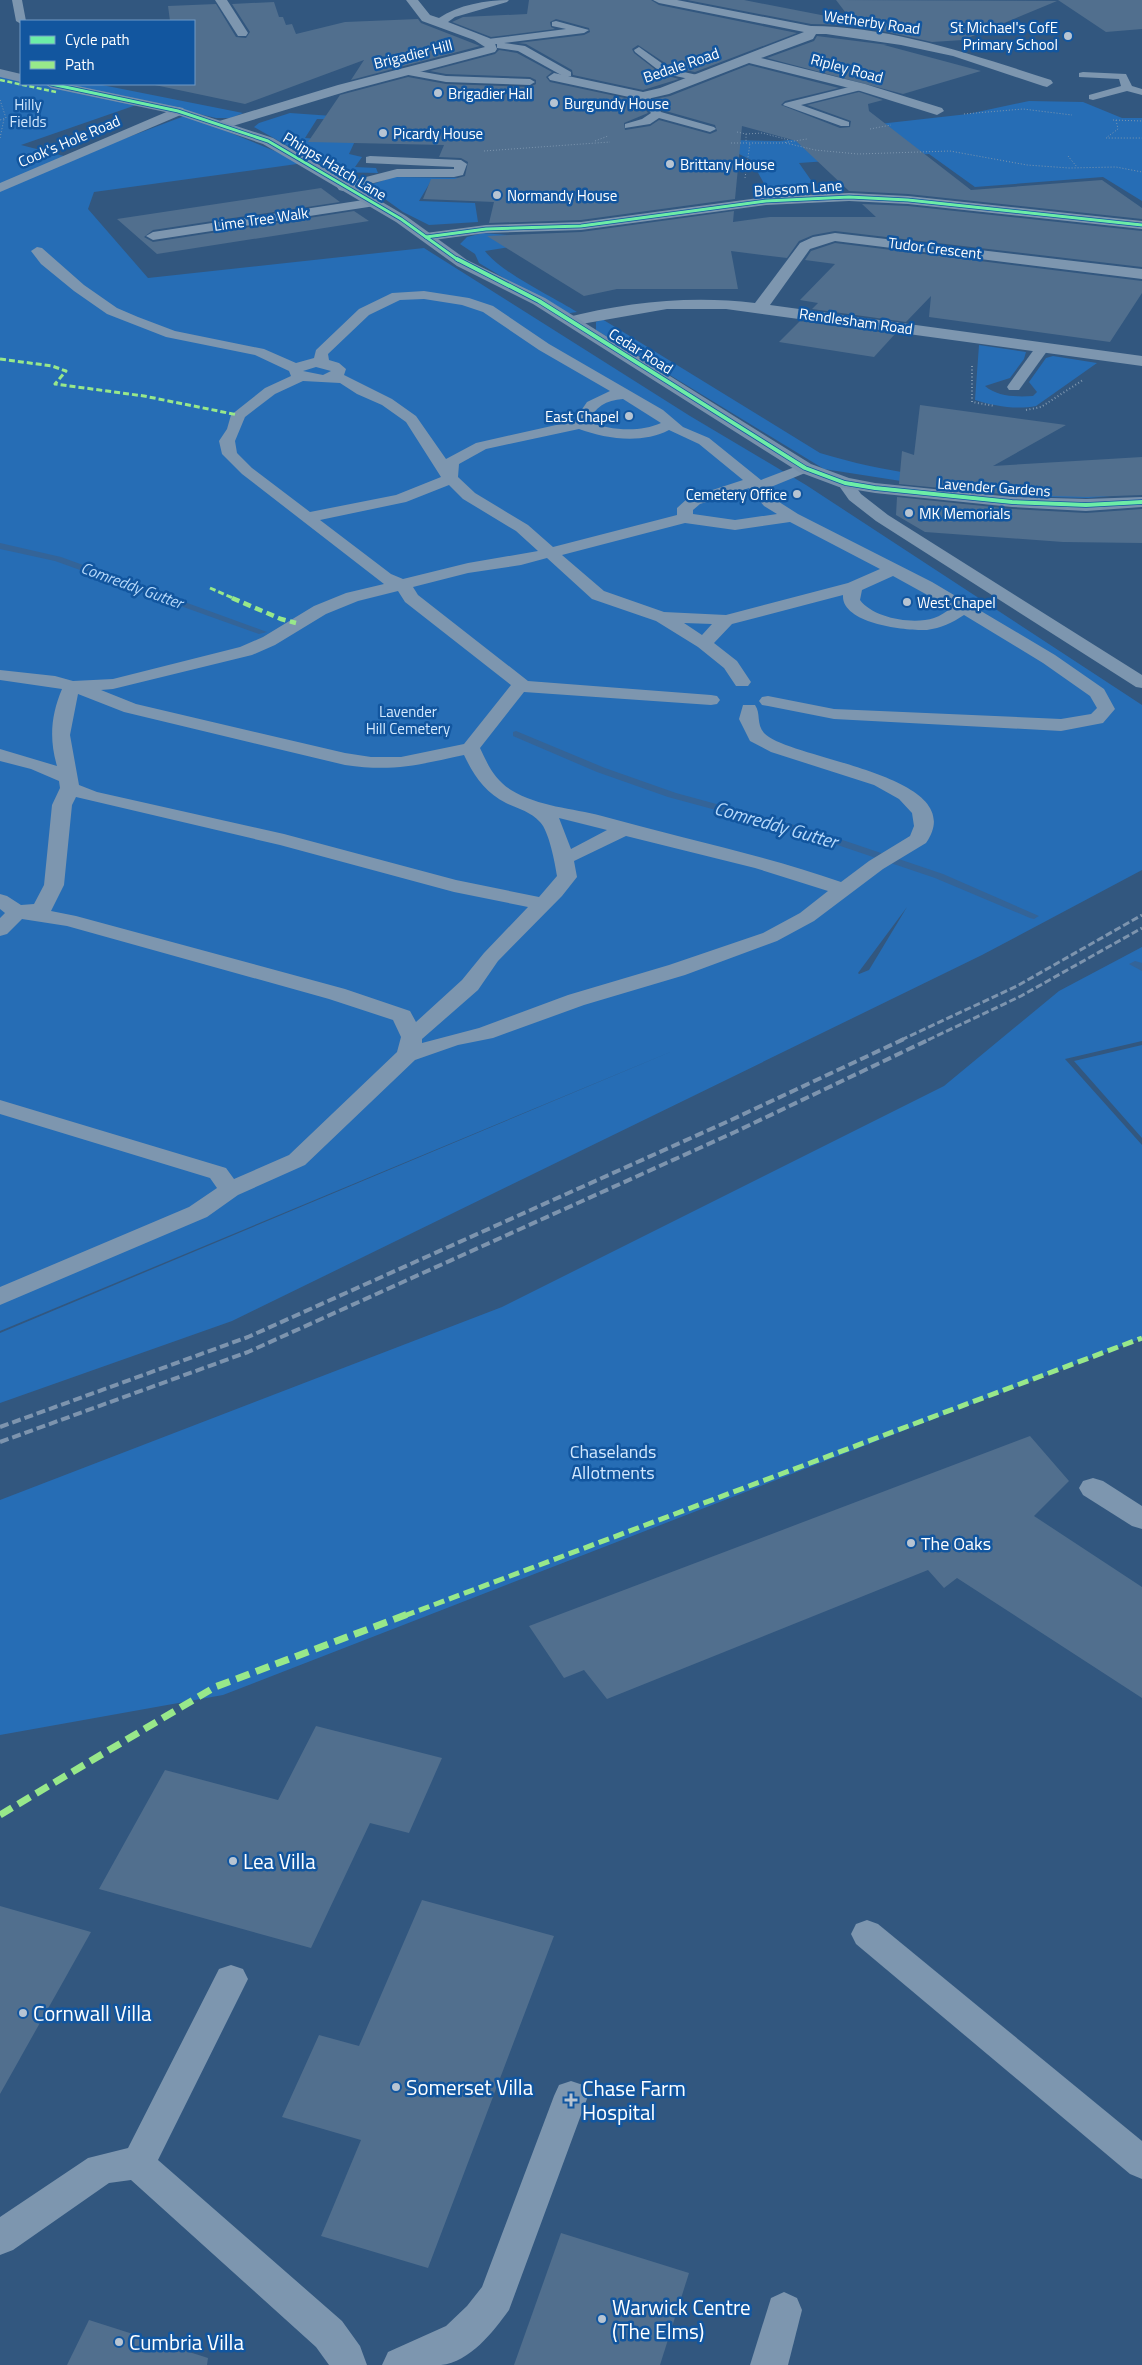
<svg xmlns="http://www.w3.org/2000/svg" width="1142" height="2365" viewBox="0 0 1142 2365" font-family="'Titillium Web',sans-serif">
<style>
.green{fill:#266db5;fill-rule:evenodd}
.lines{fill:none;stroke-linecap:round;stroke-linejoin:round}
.stream{fill:#346498;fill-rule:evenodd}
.building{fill:#516f8e}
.path-far1{stroke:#7d96af;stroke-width:1;stroke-dasharray:1 2;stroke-linecap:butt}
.path{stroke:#7d96af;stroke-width:2;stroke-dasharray:1 2.5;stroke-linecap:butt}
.lane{fill:#7d96af;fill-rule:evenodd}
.street{fill:#7d96af;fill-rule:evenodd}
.secondary{fill:#7891ac;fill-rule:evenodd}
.rail-far1{stroke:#7d94ae;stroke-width:3;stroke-dasharray:7 3;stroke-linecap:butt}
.rail{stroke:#7d94ae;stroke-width:4;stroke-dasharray:9 4;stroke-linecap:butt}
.quiet-far4{stroke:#98e88a;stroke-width:2.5;stroke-dasharray:5 2.5;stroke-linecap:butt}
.quiet-far3{stroke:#98e88a;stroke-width:3;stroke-dasharray:6 3;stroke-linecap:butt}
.quiet-far2{stroke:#98e88a;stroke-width:4.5;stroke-dasharray:8 4.5;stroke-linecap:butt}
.quiet-far1{stroke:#98e88a;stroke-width:5;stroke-dasharray:11 5;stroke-linecap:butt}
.quiet{stroke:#98e88a;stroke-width:7;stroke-dasharray:14 7;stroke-linecap:butt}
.cycleway-far1-casing{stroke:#12569f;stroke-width:4.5}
.cycleway-casing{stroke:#12569f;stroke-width:5.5}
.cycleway-far1{stroke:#6deda7;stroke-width:3}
.cycleway{stroke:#6deda7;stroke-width:4}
.poi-dot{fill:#b7c4d2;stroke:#12569f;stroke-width:2}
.labels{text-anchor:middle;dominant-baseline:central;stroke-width:5;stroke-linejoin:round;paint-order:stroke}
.far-street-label{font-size:15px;fill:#fff;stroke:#12569f}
.far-poi-label{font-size:15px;fill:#fff;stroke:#12569f;text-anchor:start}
.far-park-label{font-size:15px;fill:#d2e8fe;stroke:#12569f}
.far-water-label{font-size:16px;font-style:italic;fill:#b6d9fb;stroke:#12569f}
.park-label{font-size:18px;fill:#d2e8fe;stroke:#12569f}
.poi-label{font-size:18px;fill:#fff;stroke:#12569f;text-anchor:start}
.water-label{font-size:19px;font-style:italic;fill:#b6d9fb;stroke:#12569f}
.near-poi-label{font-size:21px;fill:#fff;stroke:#12569f;text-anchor:start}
</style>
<rect width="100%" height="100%" fill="#32577f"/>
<g class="green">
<polygon points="0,71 21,75 21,84 64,84 80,87 70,84 97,84 243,113 231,118 216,118 118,95 142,103 21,145 68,157 0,186"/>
<polygon points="1029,101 1083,102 1122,118 1142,118 1142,201 1103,177 975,187 929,154 799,163 813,183 766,187 751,160 735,152 732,140 780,141 815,137 870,125 968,114"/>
<polygon points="290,113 361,118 369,120 317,119 305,138 355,141 349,154 362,157 355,167 376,168 378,173 334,172 254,127 259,123"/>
<path d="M187,115L304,163L94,192L88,209L148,278L424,248L690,416L806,485L1142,705V870L982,955L232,1321L0,1403V1333L680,1048L0,1331V191L102,147ZM907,907L869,970L859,974L858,973Z"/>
<polygon points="393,177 469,178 431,181 419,201 475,203 478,222 429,225 403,212 367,186"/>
<path d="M483,233L540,238L528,244L485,251C500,272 553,297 577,312L563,314L479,263L475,254L460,244L467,237Z"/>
<path d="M602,319L820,453C924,485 1034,485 1142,493L1088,498L1049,497L933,486L824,469L596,330V322Z"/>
<path d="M979,345L1026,352L1024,359L1010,378L985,386C998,397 1017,397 1033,396L1037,392L1029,382L1046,358L1053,356L1097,363L1036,406C1017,410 994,406 975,400Z"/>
<polygon points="1142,947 1142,1041 1065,1059 1142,1145 1142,1338 223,1695 0,1735 0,1500 502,1307 944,1086 1059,991"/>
<polygon points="1142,1045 1142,1138 1074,1061"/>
</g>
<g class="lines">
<g class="stream">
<polygon points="0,543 61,557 267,632 259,634 55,561 0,549"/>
<polygon points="516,731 605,768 676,793 816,831 943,874 1039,916 1034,919 1030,918 935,878 808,835 668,797 597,772 513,736 513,732"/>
<polygon points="1135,961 1142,963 1142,971 1129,964"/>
</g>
</g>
<g class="building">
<polygon points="529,0 651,0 659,5 797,33 695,72 671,67 638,45 632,49 634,53 661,74 679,79 643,90 573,75 572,70 526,44 518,43 584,35 590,32 589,28 556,19 550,22 551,27 555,29 491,37 452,22 463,17 527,14"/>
<polygon points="687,0 744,0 852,21 836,0 1057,1 963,40 932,42 855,25 811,24"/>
<polygon points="1058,0 1142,0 1142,29 1106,32"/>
<polygon points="274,2 279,17 283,17 286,25 292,24 296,34 345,22 418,19 421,23 480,46 351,80 364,60 245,104 150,84 194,84 194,21 170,21 168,6 216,4 236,37 246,38 250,32 232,4"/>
<polygon points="817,36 888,45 884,45 981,71 903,94 767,58 814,41"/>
<polygon points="499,50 517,53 552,72 546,77 550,82 639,101 648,113 624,123 625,130 650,126 659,120 710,134 717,131 715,125 662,110 654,99 670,96 749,65 839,88 785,101 781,105 840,128 850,127 851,121 807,105 859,92 883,100 868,104 869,111 971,190 1102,180 1142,208 1142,219 908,194 849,191 796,141 742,126 735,199 581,220 489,223 494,202 423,199 431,179 454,179 465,176 468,162 461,158 439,157 444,145 308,142 340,95 408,77 446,84 530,87 536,84 536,80 530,77 446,74 430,71 495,54"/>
<polygon points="321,188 340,202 153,230 144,237 153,242 354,211 369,221 157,254 117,219"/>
<polygon points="862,204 908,206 1142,231 1142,267 835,231 813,235 799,241 787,258 731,251 738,289 617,289 584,296 487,236 581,232 734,211 733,222 770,217 876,217"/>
<polygon points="835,243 1142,281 1142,293 1110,342 929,317 931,296 906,322 812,309 818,303 800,300 835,264 805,260 811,251"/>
<polygon points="800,321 895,334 874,357 779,342"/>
<polygon points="920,405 1066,425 993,466 1142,457 1142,495 1086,497 1012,495 899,484 902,451 914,455"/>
<polygon points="897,497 1012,509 1086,513 1142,509 1142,543 1063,542 925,532 896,515"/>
<polygon points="1030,1436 1069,1481 1034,1516 1142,1587 1142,1698 957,1578 944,1588 928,1570 607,1699 584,1670 564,1678 529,1626"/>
<polygon points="316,1726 442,1758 409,1833 370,1823 311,1948 99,1889 165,1770 278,1800"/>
<polygon points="422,1900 554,1936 428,2268 321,2236 361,2140 282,2117 319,2035 359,2046"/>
<polygon points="0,1906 91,1932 0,2094"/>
<polygon points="561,2233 689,2273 660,2365 514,2365"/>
<polygon points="89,2320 208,2358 207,2365 67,2365"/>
</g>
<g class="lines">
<g class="path-far1">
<polyline points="0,100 6,118 0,120"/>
<polyline points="964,114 1023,109 1072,115"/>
<polyline points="1113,120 1142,121"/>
<polyline points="1116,120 1118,129 1106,138 1142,138"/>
<polyline points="870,129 891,125"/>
<polyline points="737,132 746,134 746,143"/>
<polyline points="746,134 762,133 789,140"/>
<polyline points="0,138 4,119"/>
<polyline points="595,141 608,136"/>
<polyline points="731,143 782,143 807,139"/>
<polyline points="786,143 815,150 858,154 950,151 1027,165 1069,168 1116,167 1142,172"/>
<polyline points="484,151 610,142"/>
<polyline points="1068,156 1077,167"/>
<polyline points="745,178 750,143"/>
</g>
<g class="path">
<polyline points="972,366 972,402 995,406"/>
<polyline points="1026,410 1041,407 1083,380"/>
</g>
<g class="lane">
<polygon points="12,0 22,0 26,21 21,21 21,24 16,21"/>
<polygon points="556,21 589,30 584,33 504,43 525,46 571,72 571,76 563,76 518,51 497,48 497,44 488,45 483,42 488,39 566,29 552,26 552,22"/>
<polygon points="639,47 670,69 702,76 703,78 698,81 662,73 635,52 634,50"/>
<polygon points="407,69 446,76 530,79 535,82 530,85 446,82 403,74 402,72"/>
<polygon points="1083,72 1126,74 1132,86 1142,89 1142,95 1127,91 1093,100 1089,99 1089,95 1121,86 1119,79 1079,77 1079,73"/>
<polygon points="861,84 866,87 865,89 801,105 849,122 849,126 841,126 783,105 785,103"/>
<polygon points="643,93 647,94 661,112 714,127 716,129 710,132 659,118 650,124 625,128 625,124 642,119 651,113 637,96"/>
<polygon points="370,156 461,160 467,164 463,175 454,177 397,177 343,191 339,190 337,187 339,184 397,169 454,169 454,167 366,163 366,157"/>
<path d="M37,247L42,248L84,285L117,308L138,317L175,331L264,349L296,363L314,358L316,350L359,309L392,293L424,291L469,298L493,306L549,344L663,410L683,427L709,438L761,480L800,465H810L813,468L810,471L766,489L776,500L798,514L932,582L1055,655L1104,689L1115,709L1103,723L1061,731L834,719L768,706L762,705L759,701L762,697L768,696L834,709L1061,719L1091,714L1097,708L1090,696L1043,663L964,615C952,623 941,628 927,630C907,631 841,624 843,595L732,624L714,643L737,661L751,682L748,686H736L724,668L698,647L656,621L592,599L547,558L521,565L468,573L413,587L418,595L528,681L711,695L717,696L720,700L717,704L711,705L524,692L480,748C488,765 494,779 511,790C539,807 572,808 602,816C681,838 763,855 841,882L869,861L910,836L914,826L912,813L899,799L874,785L771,752L750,741L739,719L743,705H755C761,713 756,724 764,733C789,760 974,774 926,843L883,869L814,921L777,941L685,975L584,1005L493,1038L458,1045L415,1060L305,1165L238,1195L207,1217L0,1305V1287L189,1207L217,1188L210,1178L0,1114V1100L226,1168L234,1179L289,1155L397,1052L401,1037L393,1020L329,999L67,926L22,919L7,934L0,936V918L5,913L0,909V894L7,896L21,905L34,904L44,885L52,805L60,788L59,781L31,769L0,761V749L57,766C49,739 51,715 62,689L0,680V670L55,676L73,681L113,679L240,647L263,637L314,606L346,593L384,584L242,474L222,454L219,441L227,429L231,415L265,388L291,376L289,371L255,355L166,337L107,314L74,291L41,264L31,251ZM424,299L462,305L483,312L539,350L610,391L587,402L574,421L476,443L446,459L416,416L392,399L344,375L346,369L339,363L329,360L328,354L369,315L400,300ZM316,367L331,371L323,375L303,371ZM303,381L340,383L357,394L382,405L406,422L441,477L396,495L310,512L252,468L237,453L235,441L245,417L275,394ZM623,399L661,423C639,433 610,430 588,422C595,407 606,400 623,399ZM579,429C606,439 642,444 669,430L699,444L743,480L688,498L677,508V515L553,547L528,525L475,493L458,477L459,464L486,449ZM449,485L463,499L516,531L538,551L468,563L403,579L391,574L320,520L406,502ZM749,488L764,506L777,514L735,520L693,514V510L700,504ZM790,522L880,569L848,583L726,615L664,612L604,591L562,555L685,523L735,530ZM893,576L951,608C946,612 940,616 934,618C913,625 873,618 860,600L862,590ZM398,591L405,602L511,685L464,744L401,757H371L345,753L136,704L101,690L113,689L252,655L275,645L326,614L358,601ZM684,623L712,624L702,635ZM78,694L124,712L345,765C393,772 418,765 464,755C474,776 485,792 506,803C518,809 530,811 540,822C549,831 555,863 557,876L539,897L456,880L284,834L97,792L79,785L70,735ZM76,797L280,845L454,892L528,907L484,953L462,980L416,1022L410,1011L345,989L76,916L51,911L64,885L72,805ZM559,818L607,830L571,849ZM626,836L755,868L828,891L800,913L763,933L669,965L568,995L479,1028L422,1043V1039L478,990L498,961L562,896L577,877L574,861Z"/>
<polygon points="1043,343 1050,347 1019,390 1009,390 1007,387 1009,384 1038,344"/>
<polygon points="845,478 851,480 861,494 888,515 1142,675 1142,688 1136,687 876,521 849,500 837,483"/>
<polygon points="1093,1478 1103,1481 1142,1506 1142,1529 1132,1526 1083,1495 1079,1488 1083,1481"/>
<polygon points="867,1920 878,1924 1142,2141 1142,2179 1130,2174 856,1944 851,1934 856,1924"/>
<polygon points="231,1965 243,1969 248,1979 158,2160 342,2321 360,2346 367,2365 329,2365 316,2347 131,2180 109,2183 13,2250 0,2255 0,2217 88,2158 128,2148 219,1969"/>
<path d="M571,2081L583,2085L588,2096L509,2310C493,2332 470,2362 441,2365C422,2365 401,2365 382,2365L388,2352L446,2326L467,2306L482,2287L554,2096L559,2085Z"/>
<polygon points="784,2292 797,2298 802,2310 788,2365 750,2365 771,2298"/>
</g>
<g class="street">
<polygon points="215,0 227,0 248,33 246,36 238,36"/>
<path d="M406,0H418L430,15L439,18C458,5 486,0 509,0L507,2L455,17L448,22L489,38L494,41L497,49L495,52L348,91L226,128L221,129L214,125L216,122L338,85L485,47L474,40L422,21Z"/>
<path d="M653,0H677L811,26C891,26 976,56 1051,80L1053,83L1047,87L1043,86L953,56L901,45L826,34H816L813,39L761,58L865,84L942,108L944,111L937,115L857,90L749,63L669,94L643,100L550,80L548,77L554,73L643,92L660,88L804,32L659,3Z"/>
<polygon points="178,107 183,108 185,111 183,114 0,192 0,183"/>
<polygon points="849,193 908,196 1142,221 1142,229 908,204 849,201 766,205 581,230 486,233 426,241 419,237 426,233 486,225 581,222 766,197"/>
<polygon points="370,199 375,200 377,203 375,206 153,240 146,236 153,232"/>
<path d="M835,233L1142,269V279L835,241L810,249L770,305L1142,356V366L726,309H667L570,326L562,321L564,318C627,302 691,295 755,303L800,243L813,237Z"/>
</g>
<g class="secondary">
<polygon points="0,69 21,74 21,82 0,77"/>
<polygon points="45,84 68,84 178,107 273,138 406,216 467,260 545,298 811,464 849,478 875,483 1012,497 1086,499 1142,497 1142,507 1086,511 1012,507 875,493 839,487 799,472 533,304 457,266 396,222 263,144 175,114 51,88"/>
</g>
<g class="rail-far1">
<polyline points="901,1040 1017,986 1142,915"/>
<polyline points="928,1040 1021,996 1142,928"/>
</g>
<g class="rail">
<polyline points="0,1427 248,1337 731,1120 904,1039"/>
<polyline points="0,1442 248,1352 735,1132 930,1039"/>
</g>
<polyline class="quiet-far4" points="0,80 56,92"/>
<g class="quiet-far3">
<polyline points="0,359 52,366 66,371 55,384 144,396 238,415"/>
<polyline points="210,588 235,599"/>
</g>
<polyline class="quiet-far2" points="232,598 281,619 296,623"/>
<polyline class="quiet-far1" points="404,1616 1142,1338"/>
<polyline class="quiet" points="0,1815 215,1687 408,1614"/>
<defs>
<g id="cycleway-far1">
<polyline points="51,84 178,111 268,141 401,219 458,260"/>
<polyline points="426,237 486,229 581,226 766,201 849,197 908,200 1142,225"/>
</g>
<polyline id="cycleway" points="457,259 539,301 805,468 845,483 875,488 1012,502 1086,505 1142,502"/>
</defs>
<use href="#cycleway-far1" class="cycleway-far1-casing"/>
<use href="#cycleway" class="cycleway-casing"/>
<use href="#cycleway-far1" class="cycleway-far1"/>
<use href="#cycleway" class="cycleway"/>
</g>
<g class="poi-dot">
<circle cx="1068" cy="36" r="5"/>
<circle cx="438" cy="93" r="5"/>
<circle cx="554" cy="103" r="5"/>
<circle cx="383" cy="133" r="5"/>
<circle cx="670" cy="164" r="5"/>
<circle cx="497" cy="195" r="5"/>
<circle cx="629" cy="416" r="5"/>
<circle cx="797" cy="494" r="5"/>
<circle cx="909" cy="513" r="5"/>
<circle cx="907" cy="602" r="5"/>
<circle cx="911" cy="1543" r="5"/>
<circle cx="233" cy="1861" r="5"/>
<circle cx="23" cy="2013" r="5"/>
<circle cx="396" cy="2087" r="5"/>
<path d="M568.5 2092.5h5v5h5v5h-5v5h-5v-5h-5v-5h5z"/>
<circle cx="602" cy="2319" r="5"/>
<circle cx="119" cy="2342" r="5"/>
</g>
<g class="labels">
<g class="far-street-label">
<text transform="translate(872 22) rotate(8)">Wetherby Road</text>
<text transform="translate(413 54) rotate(-14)">Brigadier Hill</text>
<text transform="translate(681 65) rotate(-19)">Bedale Road</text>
<text transform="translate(847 68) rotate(15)">Ripley Road</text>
<text transform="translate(69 141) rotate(-23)">Cook's Hole Road</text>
<text transform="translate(335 166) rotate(31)">Phipps Hatch Lane</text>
<text transform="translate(798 188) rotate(-4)">Blossom Lane</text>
<text transform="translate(261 219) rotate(-8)">Lime Tree Walk</text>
<text transform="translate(935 248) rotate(7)">Tudor Crescent</text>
<text transform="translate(856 321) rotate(8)">Rendlesham Road</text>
<text transform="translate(641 351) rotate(32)">Cedar Road</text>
<text transform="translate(994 487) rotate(4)">Lavender Gardens</text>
</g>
<g class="far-poi-label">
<text x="1058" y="27" text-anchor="end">St Michael's CofE<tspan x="1058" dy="17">Primary School</tspan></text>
<text x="448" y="93">Brigadier Hall</text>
<text x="564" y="103">Burgundy House</text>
<text x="393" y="133">Picardy House</text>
<text x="680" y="164">Brittany House</text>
<text x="507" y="195">Normandy House</text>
<text x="619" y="416" text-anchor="end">East Chapel</text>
<text x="787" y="494" text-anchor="end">Cemetery Office</text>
<text x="919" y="513">MK Memorials</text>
<text x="917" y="602">West Chapel</text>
</g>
<g class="far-park-label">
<text x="28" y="104">Hilly<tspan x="28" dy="17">Fields</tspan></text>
<text x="408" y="711">Lavender<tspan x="408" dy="17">Hill Cemetery</tspan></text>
</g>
<g class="far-water-label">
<text transform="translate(132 585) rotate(20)">Comreddy Gutter</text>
</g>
<g class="park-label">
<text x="613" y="1451">Chaselands<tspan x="613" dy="21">Allotments</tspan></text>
</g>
<g class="poi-label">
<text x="921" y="1543">The Oaks</text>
</g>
<g class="water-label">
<text transform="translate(776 824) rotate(16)">Comreddy Gutter</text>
</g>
<g class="near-poi-label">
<text x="243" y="1861">Lea Villa</text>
<text x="33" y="2013">Cornwall Villa</text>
<text x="406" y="2087">Somerset Villa</text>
<text x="582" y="2088">Chase Farm<tspan x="582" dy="24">Hospital</tspan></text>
<text x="612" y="2307">Warwick Centre<tspan x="612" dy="24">(The Elms)</tspan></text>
<text x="129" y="2342">Cumbria Villa</text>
</g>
</g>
<rect x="20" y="20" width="175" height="65" fill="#12569f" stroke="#719ac5"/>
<rect x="30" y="36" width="25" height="8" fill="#6deda7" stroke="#719ac5"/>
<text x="65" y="45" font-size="15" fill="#ffffff">Cycle path</text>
<rect x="30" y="61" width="25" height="8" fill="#98e88a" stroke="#719ac5"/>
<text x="65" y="70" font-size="15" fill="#ffffff">Path</text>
</svg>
